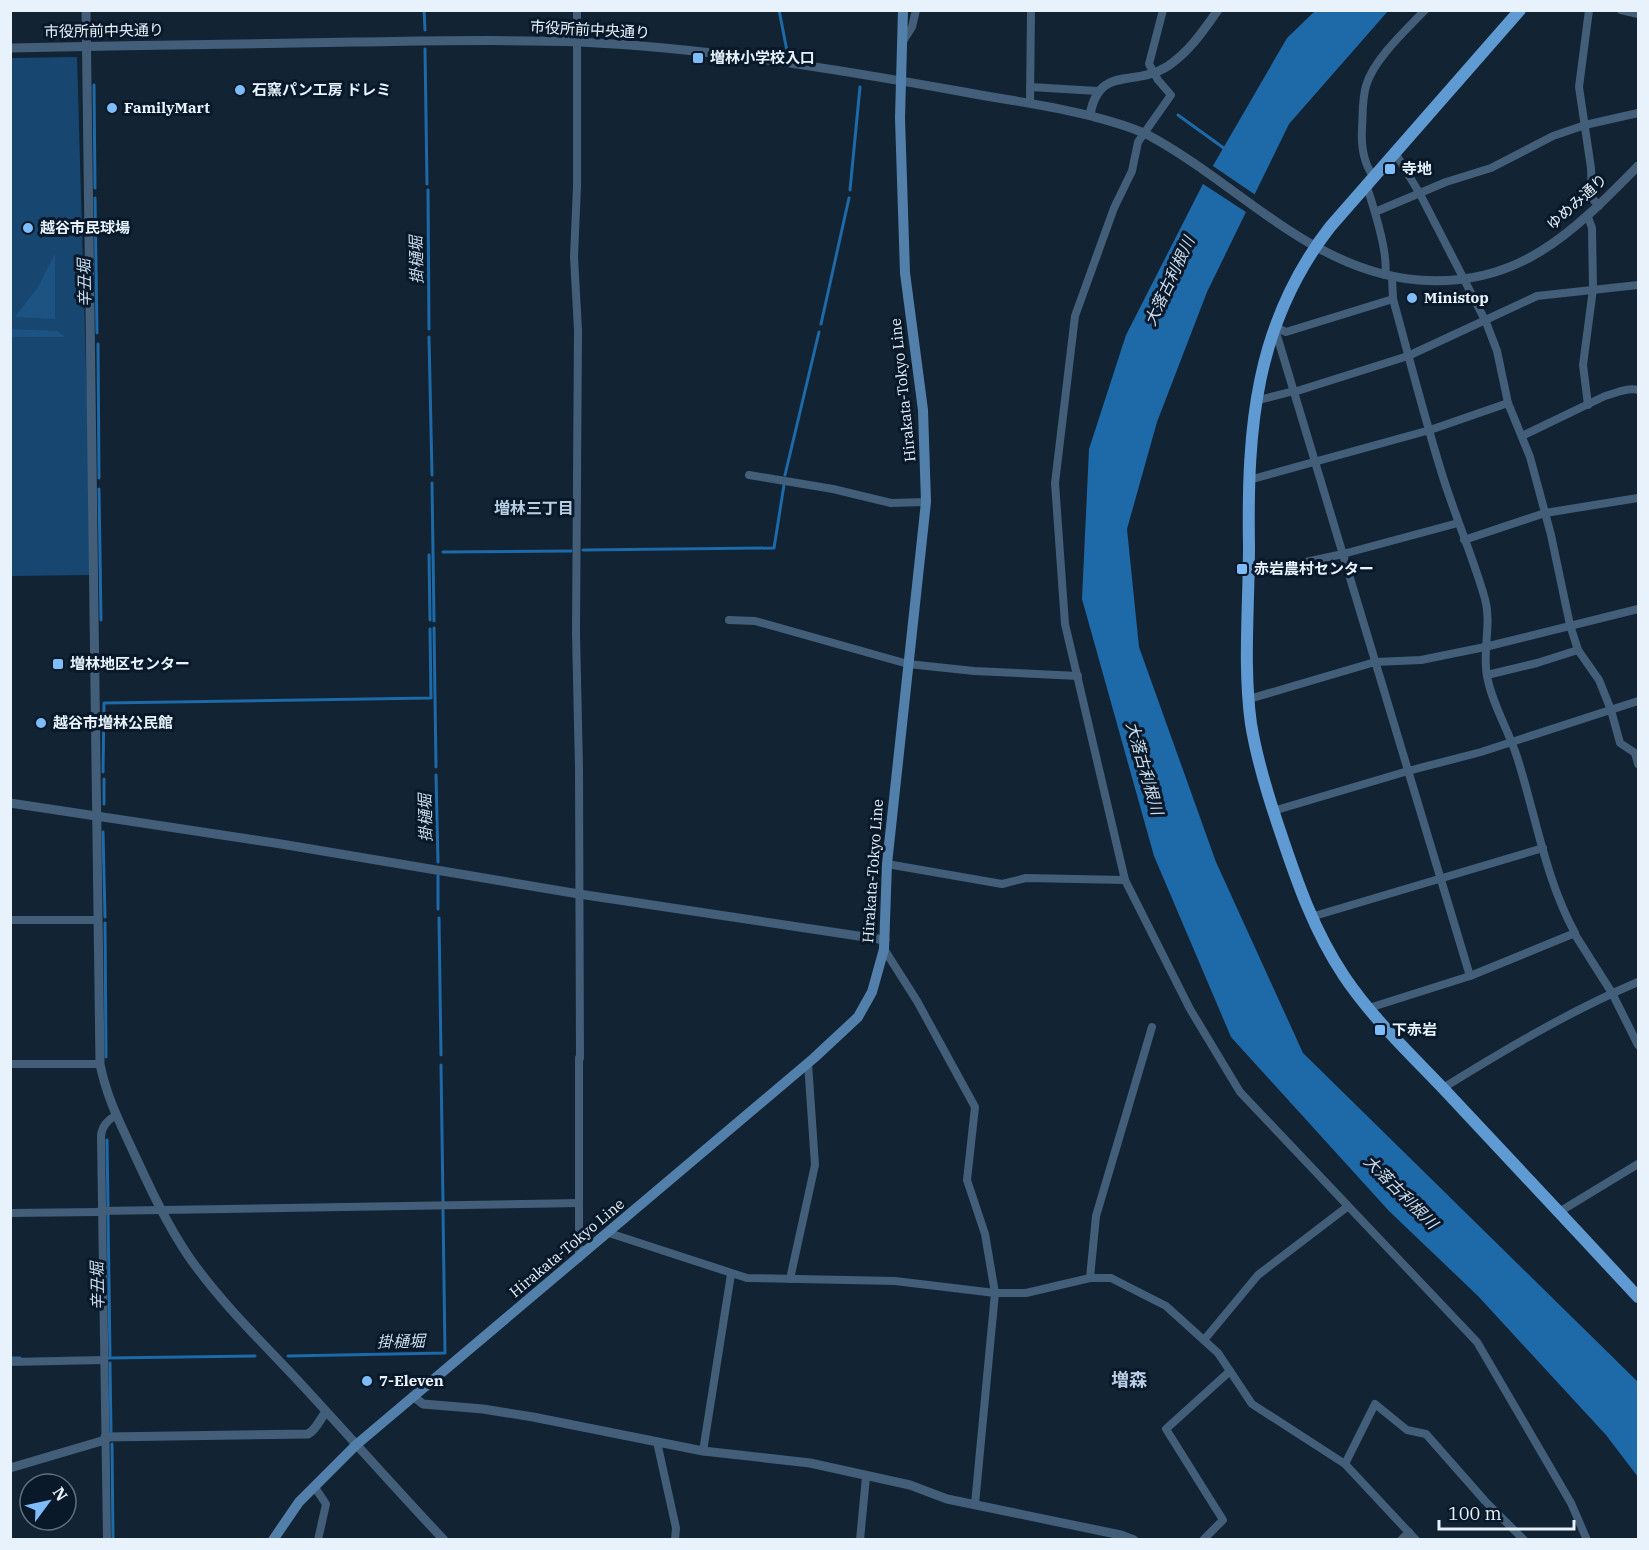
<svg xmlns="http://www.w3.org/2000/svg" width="1649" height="1550" font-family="'IBM Plex Serif','Noto Sans JP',serif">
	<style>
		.green { fill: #174771 }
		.forest { fill: #1c5383 }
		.water { fill: #1e69a7 }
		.pier { fill: #122333 }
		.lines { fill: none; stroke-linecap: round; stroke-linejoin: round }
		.stream { stroke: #1e69a7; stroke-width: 3 }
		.minor { stroke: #425e79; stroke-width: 8 }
		.tertiary { stroke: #425e79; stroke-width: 9 }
		.secondary { stroke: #5380ab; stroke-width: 10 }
		.primary { stroke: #5f9ad2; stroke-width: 12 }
		.poi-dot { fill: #7fbdfa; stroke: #091929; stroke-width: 2 }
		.labels { text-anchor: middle; stroke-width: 6; stroke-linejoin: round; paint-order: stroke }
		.street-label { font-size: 15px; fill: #e7f2fd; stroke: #091929 }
		.poi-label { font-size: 15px; font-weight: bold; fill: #e7f2fd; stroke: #091929; text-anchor: start }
		.water-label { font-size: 16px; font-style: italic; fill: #cbdcee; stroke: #091929 }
		.neighbourhood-label { font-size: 16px; font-weight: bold; fill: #b8cee4; stroke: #091929 }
		.quarter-label { font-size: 18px; font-weight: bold; fill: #b8cee4; stroke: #091929 }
	</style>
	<rect width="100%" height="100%" fill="#122333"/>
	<polygon class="green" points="77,57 92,575 11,576 11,58"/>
	<g class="forest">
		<polygon points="55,254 55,319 15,317 38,287"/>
		<polygon points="11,329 57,331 65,337 11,337"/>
	</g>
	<polygon class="water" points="1315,11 1388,11 1289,124 1207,292 1157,422 1127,529 1139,647 1216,862 1303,1053 1638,1382 1638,1477 1606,1435 1478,1296 1389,1211 1231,1037 1154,856 1082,599 1089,449 1126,335 1207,176 1287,38"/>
	<polygon class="pier" points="1210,164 1257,196 1249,214 1200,182"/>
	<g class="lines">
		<g class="stream">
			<polyline points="424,10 425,30"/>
			<polyline points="779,10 787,51"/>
			<polyline points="425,49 427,184"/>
			<polyline points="94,85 95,188"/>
			<polyline points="1178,115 1225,149"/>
			<polyline points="428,190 429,329"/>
			<polyline points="850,190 860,87"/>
			<polyline points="95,198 97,333"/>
			<polyline points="821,324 849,198"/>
			<polyline points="429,337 432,475"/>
			<polyline points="98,344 99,478"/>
			<polyline points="785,475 819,332"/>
			<polyline points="432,483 434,621"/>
			<polyline points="99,489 101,620"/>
			<polyline points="583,550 774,548 784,485"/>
			<polyline points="443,552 571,551"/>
			<polyline points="429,555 430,620"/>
			<polyline points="434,628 436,767"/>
			<polyline points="103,772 104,703 431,698 430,629"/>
			<polyline points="436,775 438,862"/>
			<polyline points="104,779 104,804"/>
			<polyline points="103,832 105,917"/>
			<polyline points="438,876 438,909"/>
			<polyline points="439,918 441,1055"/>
			<polyline points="105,923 106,1057"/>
			<polyline points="441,1065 443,1203"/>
			<polyline points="107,1140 108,1208"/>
			<polyline points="108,1215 110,1357"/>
			<polyline points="288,1356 445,1353 443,1210"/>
			<polyline points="10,1358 20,1358"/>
			<polyline points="108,1358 255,1356"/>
			<polyline points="110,1363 111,1433"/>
			<polyline points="112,1444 113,1540"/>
		</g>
		<g class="minor">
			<polyline points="577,10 577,186 574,257 578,330 576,633 579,769 580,1058"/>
			<polyline points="1163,10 1149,64 1158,80 1171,95 1138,142 1132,171 1114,208 1075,316 1055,483 1065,624 1125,880 1190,1009 1240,1092 1477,1342 1571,1503 1587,1540"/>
			<polyline points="1589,10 1579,87 1591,168 1592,198 1599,206"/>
			<polyline points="1621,10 1638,14"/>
			<polyline points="903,41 912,27 916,10"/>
			<polyline points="1030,87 1098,91"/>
			<polyline points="1030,103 1031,10"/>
			<polyline points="1394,151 1420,194 1486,322 1497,351 1508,403 1530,457 1551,535 1570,625 1578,650 1599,680 1611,710 1620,743 1635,753 1638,764"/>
			<path d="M 1373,176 C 1363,162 1361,145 1362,128 C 1363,114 1362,99 1366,86 C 1373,60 1406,30 1425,10"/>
			<path d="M 1366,184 C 1373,205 1389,255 1385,275"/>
			<polyline points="1375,212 1446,182 1491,168 1553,136 1585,125 1638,113"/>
			<polyline points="1588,217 1592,228 1593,289 1583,365 1588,405"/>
			<polyline points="1275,327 1286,332 1393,299"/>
			<polyline points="1275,329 1470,976"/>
			<polyline points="1294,392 1408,356 1537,296 1638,285"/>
			<polyline points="1255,401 1294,391"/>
			<path d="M 1522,436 L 1605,396 C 1616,393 1628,387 1638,390"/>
			<polyline points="749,475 833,489 891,503 926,502"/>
			<polyline points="1249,480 1430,430 1508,403"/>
			<polyline points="1464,540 1545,513 1638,498"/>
			<polyline points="1249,574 1343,554 1458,523"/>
			<polyline points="729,620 755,621 908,664 974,671 1078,676"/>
			<polyline points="1487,675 1537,663 1578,650"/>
			<polyline points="1249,699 1375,662 1421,660 1485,647 1638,609"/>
			<polyline points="1273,811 1408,771 1481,752 1638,701"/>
			<polyline points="887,864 1002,884 1026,878 1125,880"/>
			<polyline points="1311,917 1543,848"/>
			<polyline points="10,920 98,920"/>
			<polyline points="1574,933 1612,993 1638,1045"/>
			<polyline points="884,949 917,1001 975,1107 967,1180 985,1234 995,1293 975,1504"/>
			<path d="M 1369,1008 L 1470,976 L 1575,933 C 1545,878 1536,816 1517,757 C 1508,729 1492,704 1487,676 C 1482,650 1492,624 1485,599 C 1473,557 1455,516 1442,474 C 1424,416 1409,357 1393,299 L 1392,277"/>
			<polyline points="579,1058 579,1258"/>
			<polyline points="10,1064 100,1064"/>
			<path d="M 1443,1088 C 1506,1049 1570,1011 1638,982"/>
			<polyline points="100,1211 579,1203"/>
			<polyline points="1559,1212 1638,1164"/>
			<polyline points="10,1213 100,1212"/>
			<polyline points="609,1233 747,1278 895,1281 995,1293 1026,1293 1090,1278 1111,1278 1166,1306 1218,1353 1252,1404 1345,1464 1416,1540"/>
			<polyline points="1090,1278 1096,1216 1152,1027"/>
			<polyline points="790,1279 815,1165 808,1063"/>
			<polyline points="1204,1340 1258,1275 1347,1207"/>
			<polyline points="10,1362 103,1360"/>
			<polyline points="657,1442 676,1528 675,1540"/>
			<polyline points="703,1451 731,1274"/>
			<polyline points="1345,1464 1375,1404 1407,1430 1426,1434 1485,1501 1524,1540"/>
			<polyline points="314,1486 326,1504 318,1540"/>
			<path d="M 107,1540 L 101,1136 C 102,1126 107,1121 116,1115"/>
			<polyline points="860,1540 866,1477"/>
			<polyline points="1203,1540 1223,1520 1166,1429 1230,1371"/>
			<polyline points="1401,1540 1409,1532"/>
		</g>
		<g class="tertiary">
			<path d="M 86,10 L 100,1064 C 106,1095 119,1121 132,1149 C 149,1186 166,1223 189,1257 C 222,1304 264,1344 303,1386 C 350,1437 396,1489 444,1540"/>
			<path d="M 10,48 C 125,46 240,43 355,42 C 430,41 505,39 579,42 C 709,48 836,69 964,92 C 1006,100 1049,105 1091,116 C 1110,121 1130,126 1148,135 C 1238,183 1311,271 1418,280 C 1519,288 1573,232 1638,166"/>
			<path d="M 1090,115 C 1099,64 1134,88 1168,66 C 1190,51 1203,31 1218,10"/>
			<polyline points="10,803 275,843 579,894 885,940"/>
			<polyline points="414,1397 423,1404 483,1409 533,1417 703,1451 810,1463 910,1485 947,1499 1121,1535 1134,1540"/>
			<path d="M 105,1437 L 308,1434 C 317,1429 319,1420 326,1412"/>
			<polyline points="10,1468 105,1440"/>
		</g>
		<polyline class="secondary" points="273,1540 299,1502 356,1445 814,1058 858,1017 872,992 884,949 887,864 926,502 923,410 905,273 900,118 903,10"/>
		<path class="primary" d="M 1520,10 L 1330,227 C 1255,324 1247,428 1249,546 C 1249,605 1243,666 1251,724 C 1257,760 1268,796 1280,831 C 1297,882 1314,931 1344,976 C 1374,1021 1417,1060 1454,1100 C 1515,1165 1577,1231 1638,1297"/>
	</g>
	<g class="poi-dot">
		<rect x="692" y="52" width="12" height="12" rx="3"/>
		<circle cx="240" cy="90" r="6"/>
		<circle cx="112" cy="108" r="6"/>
		<rect x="1384" y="163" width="12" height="12" rx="3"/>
		<circle cx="28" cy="228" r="6"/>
		<circle cx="1412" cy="298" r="6"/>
		<rect x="1236" y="563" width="12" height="12" rx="3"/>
		<rect x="52" y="658" width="12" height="12" rx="3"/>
		<circle cx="41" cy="723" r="6"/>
		<rect x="1374" y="1024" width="12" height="12" rx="3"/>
		<circle cx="367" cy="1381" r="6"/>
	</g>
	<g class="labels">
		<g class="street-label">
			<text transform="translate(590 30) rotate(3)" y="5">市役所前中央通り</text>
			<text transform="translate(104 31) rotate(-1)" y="5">市役所前中央通り</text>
			<text transform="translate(1577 202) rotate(-42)" y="5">ゆめみ通り</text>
			<text transform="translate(903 390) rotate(-96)" y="5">Hirakata-Tokyo Line</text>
			<text transform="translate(873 871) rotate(-86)" y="5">Hirakata-Tokyo Line</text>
			<text transform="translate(567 1248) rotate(-40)" y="5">Hirakata-Tokyo Line</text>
		</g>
		<g class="poi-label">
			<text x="710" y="63">増林小学校入口</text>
			<text x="252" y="95">石窯パン工房 ドレミ</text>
			<text x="124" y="113">FamilyMart</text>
			<text x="1402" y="174">寺地</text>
			<text x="40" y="233">越谷市民球場</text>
			<text x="1424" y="303">Ministop</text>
			<text x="1254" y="574">赤岩農村センター</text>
			<text x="70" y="669">増林地区センター</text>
			<text x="53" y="728">越谷市増林公民館</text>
			<text x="1392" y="1035">下赤岩</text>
			<text x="379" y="1386">7-Eleven</text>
		</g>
		<g class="water-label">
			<text transform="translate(416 260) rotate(-91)" y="6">掛樋堀</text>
			<text transform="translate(1169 281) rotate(-65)" y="6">大落古利根川</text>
			<text transform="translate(84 283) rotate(-91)" y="6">辛丑堀</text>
			<text transform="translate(1145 768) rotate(74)" y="6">大落古利根川</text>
			<text transform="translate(425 818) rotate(-91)" y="6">掛樋堀</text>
			<text transform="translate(1401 1192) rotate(45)" y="6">大落古利根川</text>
			<text transform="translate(97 1286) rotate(-91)" y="6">辛丑堀</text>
			<text transform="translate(401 1341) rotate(-1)" y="6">掛樋堀</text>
		</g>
		<g class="neighbourhood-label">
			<text x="534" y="514">増林三丁目</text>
		</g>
		<g class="quarter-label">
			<text x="1129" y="1386">増森</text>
		</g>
	</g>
	<rect width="1649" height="1550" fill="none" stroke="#e7f2fd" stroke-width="24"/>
	<g transform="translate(48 1502) rotate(57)"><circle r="28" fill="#091929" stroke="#62707e" stroke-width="1.5"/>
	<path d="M0-4.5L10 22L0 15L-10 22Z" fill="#7fbdfa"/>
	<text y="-9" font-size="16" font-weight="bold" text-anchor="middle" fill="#e7f2fd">N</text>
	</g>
	<path d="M1439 1520v9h135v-9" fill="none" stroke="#e7f2fd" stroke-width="3"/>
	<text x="1448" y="1520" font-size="18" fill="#e7f2fd" stroke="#091929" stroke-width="4.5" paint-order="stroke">100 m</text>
</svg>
